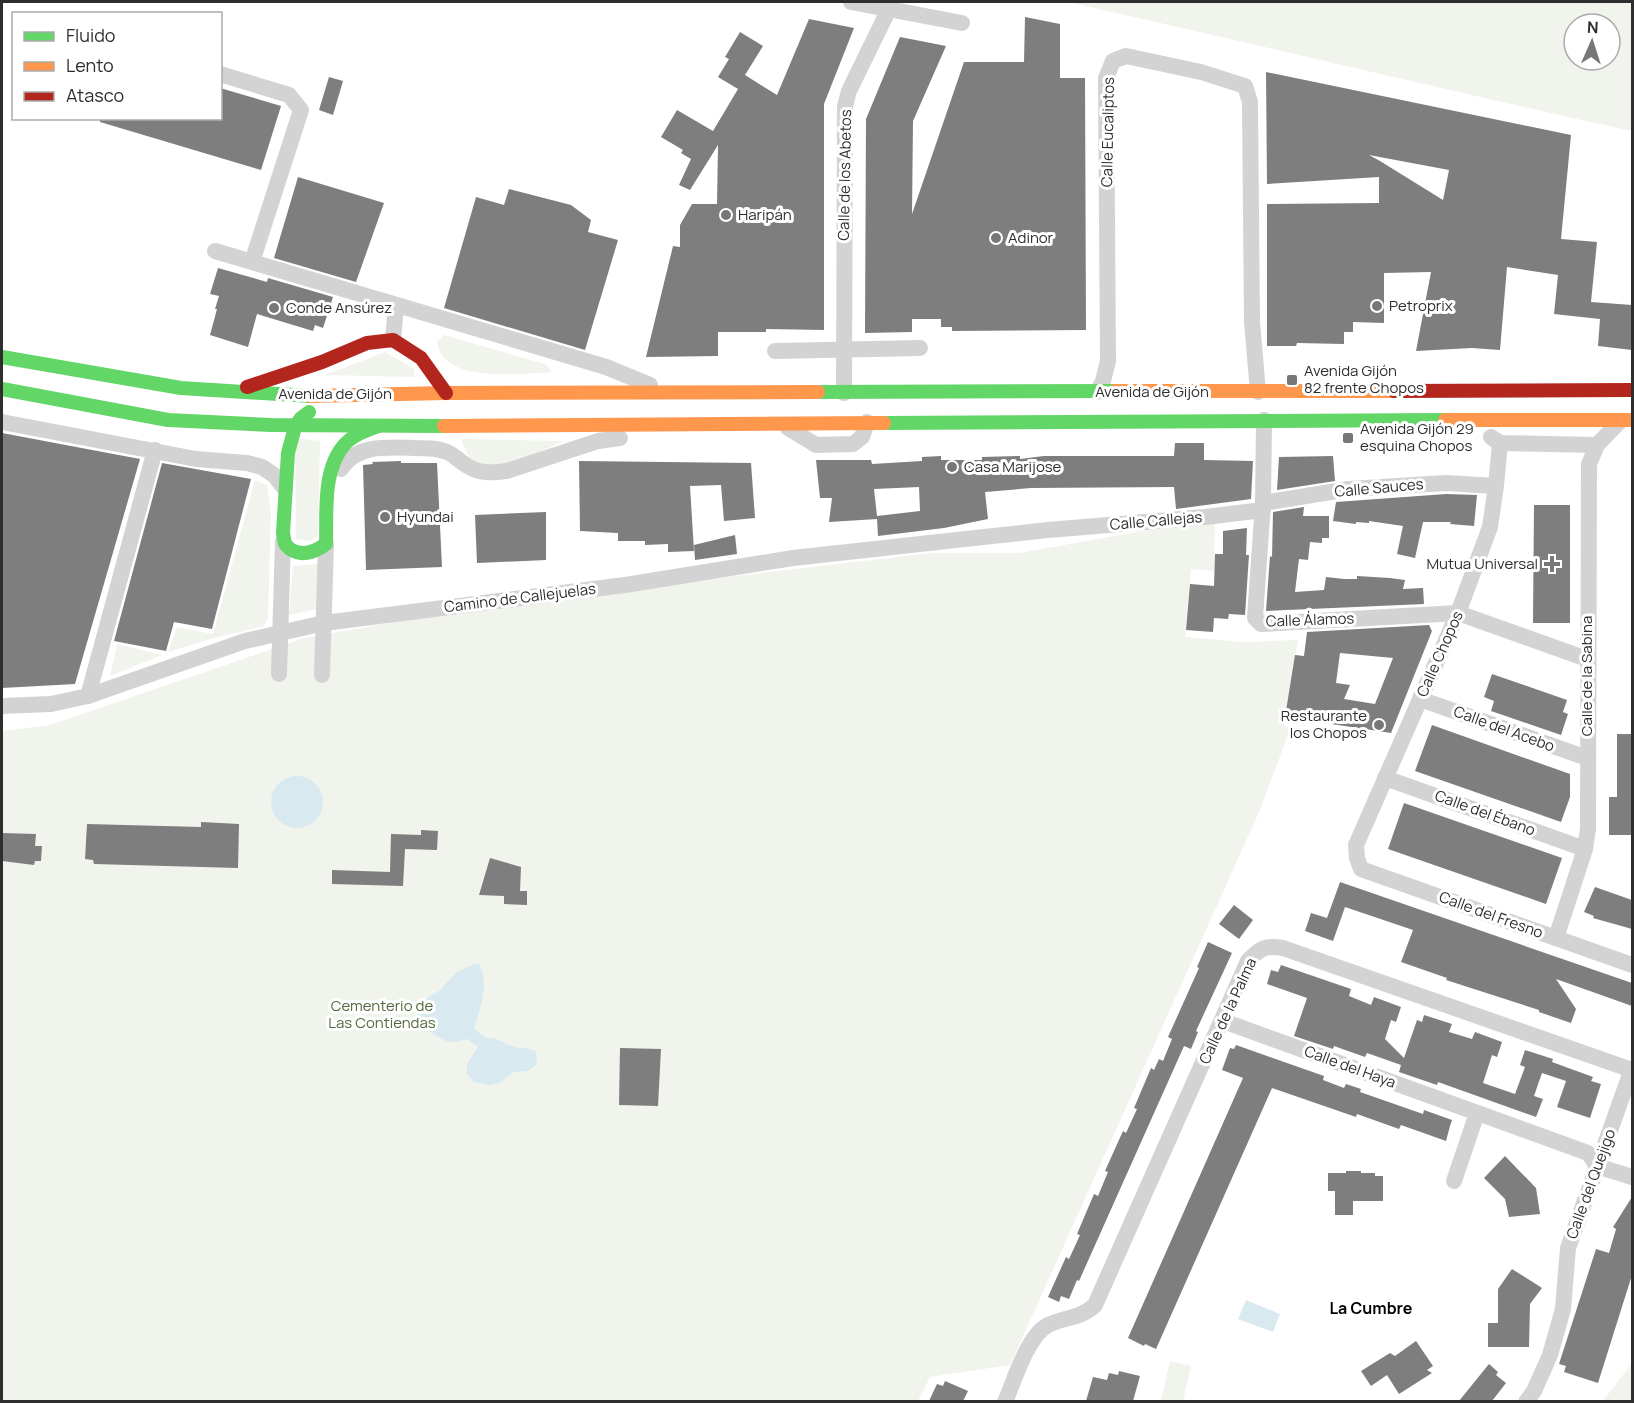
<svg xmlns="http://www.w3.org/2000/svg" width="1634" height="1403" font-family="Manrope,sans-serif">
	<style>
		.green { fill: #f1f4ec; fill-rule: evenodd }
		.water { fill: #d9e9f0 }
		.building { fill: #7e7e7e; fill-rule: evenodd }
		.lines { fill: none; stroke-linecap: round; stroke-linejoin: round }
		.street { stroke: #d3d3d3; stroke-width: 16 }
		.fast { stroke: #63d668; stroke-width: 14 }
		.slow { stroke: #ff974d; stroke-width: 14 }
		.jam { stroke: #b3261e; stroke-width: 14 }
		.poi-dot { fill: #777; stroke: #fff; stroke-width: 2 }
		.labels { text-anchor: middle; stroke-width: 6; stroke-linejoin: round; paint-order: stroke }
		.street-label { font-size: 15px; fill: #2e2e2e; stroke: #fff }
		.poi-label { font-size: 15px; fill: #2e2e2e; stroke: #fff; text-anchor: start }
		.park-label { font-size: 15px; fill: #55683d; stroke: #fff }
		.neighbourhood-label { font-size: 16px; font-weight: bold; fill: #000; stroke: #fff }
	</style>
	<rect width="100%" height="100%" fill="#fff"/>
	<g class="green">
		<path d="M 1068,2 L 1632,2 L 1632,131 C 1444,90 1256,44 1068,2 ZM 1574,24 L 1610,24 L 1610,60 L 1574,60 Z"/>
		<path d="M 444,335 L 545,364 L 552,371 L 546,373 C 515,373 442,384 437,341 Z"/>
		<polygon points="385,352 414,369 414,377 325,375"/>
		<polygon points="295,438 320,441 318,535 311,541 296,539"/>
		<path d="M 461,439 L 564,441 C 544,449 505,471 484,467 C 471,464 465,450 461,439 Z"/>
		<polygon points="255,480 267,485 271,511 268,618 264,626 214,638 168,652 177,627 213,634"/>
		<polygon points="1215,518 1214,571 1191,569 1185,637 1242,642 1298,640 1284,726 1291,727 1260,810 1010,1365 930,1377 918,1401 2,1401 2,731 50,725 304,638 504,603 932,553 1019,553"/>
		<polygon points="318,564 317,609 289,615 293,566"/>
		<polygon points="117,644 162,655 110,676"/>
		<polygon points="1170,1361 1191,1366 1183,1401 1161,1401"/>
		<polygon points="1632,1363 1632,1401 1603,1401"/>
	</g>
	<g class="water">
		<circle cx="297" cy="802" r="26"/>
		<path d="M 474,964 L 479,964 C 490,983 480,1009 474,1029 L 486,1038 C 501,1037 502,1044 515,1047 C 522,1049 528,1047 535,1051 L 537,1056 L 536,1065 L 527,1071 L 514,1072 L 499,1083 L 489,1085 L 474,1082 L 467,1074 L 467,1064 L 478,1047 L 467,1039 L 455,1042 L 446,1041 L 435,1035 L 421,1025 L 417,1017 L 418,1009 L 424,1000 L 439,991 L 457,972 Z"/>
		<polygon points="1246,1300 1280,1314 1273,1332 1238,1319"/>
	</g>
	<g class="building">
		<polygon points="1025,17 1060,24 1060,78 1085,78 1086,330 952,331 952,327 941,327 941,319 912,319 912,332 865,333 866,119 900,37 946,46 913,121 912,214 964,62 1024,62"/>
		<polygon points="809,19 854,28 824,104 824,330 766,329 766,332 718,332 718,356 646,357 673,246 680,247 680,225 692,204 717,204 718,145 690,190 679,185 691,159 681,153 683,150 661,137 677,110 713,131 738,89 718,77 729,59 725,57 740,32 763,46 745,75 777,95"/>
		<path d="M 1266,72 L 1571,135 L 1561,239 L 1597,242 L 1591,302 L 1632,305 L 1632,350 L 1598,346 L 1600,319 L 1554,314 L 1558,275 L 1507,267 L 1500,350 L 1472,348 L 1416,351 L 1431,272 L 1384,273 L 1384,323 L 1353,322 L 1353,332 L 1344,332 L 1344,344 L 1297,343 L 1296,346 L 1267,346 L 1267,204 L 1379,203 L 1379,177 L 1267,184 ZM 1369,155 L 1449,170 L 1443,200 L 1380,161 Z"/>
		<polygon points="329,77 343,81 333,115 319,110"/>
		<polygon points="220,88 281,106 261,170 100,122 100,118 220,118"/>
		<polygon points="298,177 384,203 356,282 274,258"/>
		<polygon points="509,189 571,205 591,220 588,232 618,240 585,350 444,308 476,197 504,205"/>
		<polygon points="218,268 267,282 268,278 333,297 323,328 315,325 313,331 257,314 248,347 210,335 217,309 215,309 219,296 210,294"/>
		<polygon points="2,433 140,459 75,684 2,688"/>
		<path d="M 1175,443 L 1204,443 L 1204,460 L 1253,461 L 1251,499 L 1176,509 L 1174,487 L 1031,488 L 985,492 L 988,519 L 944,528 L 878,536 L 877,519 L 829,522 L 832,498 L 820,498 L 816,460 L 871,460 L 872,464 L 922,461 L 922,457 L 941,456 L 941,460 L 982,460 L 982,457 L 1020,456 L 1020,459 L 1044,456 L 1174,456 ZM 919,487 L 920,511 L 877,516 L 874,489 Z"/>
		<polygon points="1333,456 1335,481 1277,490 1279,457"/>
		<polygon points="401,461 401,463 437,463 442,567 366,570 363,465 373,464 372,462"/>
		<polygon points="579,461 751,463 755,518 724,521 721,485 690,486 694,551 668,552 668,544 645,545 645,541 618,541 618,533 580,531"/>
		<polygon points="162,463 251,479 212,629 174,622 166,651 114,641"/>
		<polygon points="1446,494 1477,495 1474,526 1450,524 1451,522 1423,522 1415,558 1397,554 1403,526 1369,521 1369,523 1356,522 1356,524 1333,521 1336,502"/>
		<polygon points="1534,505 1570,505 1570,623 1533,623"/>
		<polygon points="1304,507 1303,516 1329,516 1329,538 1322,538 1322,543 1310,542 1308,560 1299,559 1295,592 1324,590 1326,577 1344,579 1357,579 1357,576 1390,578 1405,580 1403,589 1423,588 1424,604 1266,611 1270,556 1272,557 1273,512"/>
		<polygon points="546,512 546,560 477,563 475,515"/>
		<polygon points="1247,528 1246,555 1249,555 1245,615 1229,614 1228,619 1214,618 1213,632 1186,630 1190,584 1214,586 1215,554 1223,554 1223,531"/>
		<polygon points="735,535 737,554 695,560 694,545"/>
		<path d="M 1429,625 L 1432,631 L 1391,733 L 1285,717 L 1295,655 L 1304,656 L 1307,632 ZM 1340,653 L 1393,658 L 1375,704 L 1344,699 L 1350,685 L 1336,683 Z"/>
		<polygon points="1492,674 1567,700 1563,712 1568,714 1561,735 1491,711 1494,701 1484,697"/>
		<polygon points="1432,725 1570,774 1570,797 1561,822 1415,771"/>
		<polygon points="1617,734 1632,734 1632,835 1609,835 1609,797 1617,797"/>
		<polygon points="1404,803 1562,858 1546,904 1388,849"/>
		<polygon points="201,822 239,824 238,868 94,864 93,860 85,859 87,824 201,827"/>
		<polygon points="421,830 438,831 437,850 405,849 403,886 332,884 332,870 390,872 391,834 421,835"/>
		<polygon points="2,833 36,834 35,846 42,846 41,861 35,861 34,865 2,861"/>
		<polygon points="490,858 521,867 520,891 527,891 527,905 504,904 504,896 479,895"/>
		<polygon points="1340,882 1632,983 1632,1006 1556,979 1576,1009 1571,1023 1539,1012 1539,1010 1446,980 1447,978 1401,962 1413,930 1345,907 1333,941 1305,931 1311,913 1327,918"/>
		<polygon points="1595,887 1632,900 1632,929 1593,918 1594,916 1584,912"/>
		<polygon points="1234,905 1253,920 1239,939 1219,924"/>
		<polygon points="1208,942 1232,953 1196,1031 1198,1032 1191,1049 1184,1046 1079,1281 1077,1280 1069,1299 1061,1296 1059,1302 1048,1297 1066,1257 1069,1259 1080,1235 1077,1234 1094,1194 1098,1196 1108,1172 1105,1171 1123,1131 1126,1133 1137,1109 1134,1108 1151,1068 1154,1070 1159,1059 1163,1061 1172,1039 1168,1037 1199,968 1197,967"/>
		<polygon points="1281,965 1351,989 1349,996 1371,1005 1374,997 1401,1007 1396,1022 1391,1020 1385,1039 1404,1058 1417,1020 1422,1022 1424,1015 1452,1024 1449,1032 1472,1039 1475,1032 1502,1042 1497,1057 1492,1055 1483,1083 1515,1094 1525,1067 1520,1065 1525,1050 1553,1059 1552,1062 1593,1077 1591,1081 1601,1084 1590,1118 1557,1107 1566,1081 1542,1073 1534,1096 1543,1099 1536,1117 1438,1082 1437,1085 1399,1072 1401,1065 1367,1053 1365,1057 1334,1046 1333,1049 1294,1036 1307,998 1267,984 1271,970 1278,972"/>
		<polygon points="1236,1045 1324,1076 1323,1080 1344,1088 1346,1084 1361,1089 1360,1092 1423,1114 1424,1110 1452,1120 1450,1126 1446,1141 1401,1125 1399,1129 1357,1114 1356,1117 1272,1088 1156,1349 1145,1344 1144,1346 1128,1338 1243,1078 1222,1070 1230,1048 1234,1049"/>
		<polygon points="620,1048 661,1049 658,1106 619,1105"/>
		<polygon points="1505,1156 1536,1188 1540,1214 1509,1217 1505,1199 1484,1178"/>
		<polygon points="1346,1171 1361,1171 1361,1173 1375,1173 1375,1176 1383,1176 1383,1201 1353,1201 1353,1215 1335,1215 1335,1191 1328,1191 1328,1173 1346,1173"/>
		<polygon points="1632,1197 1632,1275 1598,1383 1564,1372 1566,1366 1559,1364 1596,1249 1609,1253 1616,1229 1613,1227"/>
		<polygon points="1512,1269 1542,1288 1530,1304 1529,1347 1488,1347 1488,1323 1498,1323 1498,1289"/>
		<polygon points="1416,1341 1433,1366 1427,1370 1432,1373 1399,1394 1387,1375 1371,1386 1361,1371 1390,1353 1395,1356"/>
		<polygon points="1489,1364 1498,1372 1496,1375 1506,1383 1492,1401 1459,1401"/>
		<polygon points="1119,1371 1140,1376 1133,1401 1086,1401 1093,1377 1107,1380 1109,1373 1118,1375"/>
		<polygon points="945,1381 968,1391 963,1401 929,1401 937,1384 943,1386"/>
	</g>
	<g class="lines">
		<g class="street">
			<polyline points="851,2 962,23"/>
			<polyline points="220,74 289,95 301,110 252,262"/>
			<polyline points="215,251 606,367 650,385"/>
			<polyline points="393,340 396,305"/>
			<polyline points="775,351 920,348"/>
			<polyline points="1097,392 1103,381 1108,361 1106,78 1113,61 1126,56 1201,72 1245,86 1250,102 1252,322 1258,392"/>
			<polyline points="844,393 845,106 849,91 889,9"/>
			<polyline points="1264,420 1263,503 1255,618 1261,624 1458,613 1587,659"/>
			<polyline points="2,422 196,459 247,463 262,467 274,475 285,489"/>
			<polyline points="788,428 816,445 853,444 862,437 867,422"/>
			<polyline points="1491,437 1500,443 1597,445"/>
			<polyline points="1500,443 1496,486 1490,527 1458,613 1356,845 1357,858 1361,869 1632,965"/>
			<path d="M 341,469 C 356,444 389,447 414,448 C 425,448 437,448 447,452 C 454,455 459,461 466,465 C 479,474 491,473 507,471 L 598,441 L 620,438"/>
			<polyline points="1263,503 1349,489 1446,483 1496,486"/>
			<polyline points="279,674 283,541"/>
			<polyline points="322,675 326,544"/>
			<polyline points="88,696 155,450"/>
			<polyline points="1420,699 1587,758"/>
			<polyline points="2,706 51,704 88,696 245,641 324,623 625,585 793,558 1048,530 1205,517 1263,510"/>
			<polyline points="1385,778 1585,849"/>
			<polyline points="1556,938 1585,849 1588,829 1589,464 1597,445 1620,421"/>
			<polyline points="1223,1021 1588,1153 1597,1166 1632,1177"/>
			<polyline points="1454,1181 1477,1113"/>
			<path d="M 1005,1402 C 1014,1381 1028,1335 1048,1325 C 1065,1317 1082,1318 1095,1305 L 1248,961 C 1260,948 1266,945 1283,948 L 1632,1070"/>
			<polyline points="1526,1402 1534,1391 1550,1355 1563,1309 1568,1248 1632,1069"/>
		</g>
		<g class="fast">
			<polyline points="2,357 181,388 310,396"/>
			<polyline points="2,389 168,420 271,425 444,426"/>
			<polyline points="818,392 1115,391"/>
			<path d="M 309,412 L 301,418 L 295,427 L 288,453 L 283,533 L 285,544 L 290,549 C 302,557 315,552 326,544 C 327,513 322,469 345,444 C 354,434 366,431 378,426"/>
			<polyline points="884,423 1445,420"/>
		</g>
		<g class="slow">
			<polyline points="1115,391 1394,391"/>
			<polyline points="310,396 446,393 818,392"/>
			<polyline points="1445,420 1632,420"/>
			<polyline points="444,426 884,423"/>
		</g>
		<g class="jam">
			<polyline points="247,387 322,362 367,343 393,340 421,358 446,393"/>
			<polyline points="1394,391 1632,390"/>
		</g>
	</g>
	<g class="poi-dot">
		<circle cx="726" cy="215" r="6"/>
		<circle cx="996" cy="238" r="6"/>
		<circle cx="1377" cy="306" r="6"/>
		<circle cx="274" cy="308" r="6"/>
		<rect x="1286" y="374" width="12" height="12" rx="3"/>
		<rect x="1342" y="432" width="12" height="12" rx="3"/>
		<circle cx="952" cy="467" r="6"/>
		<circle cx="385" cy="517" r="6"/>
		<path d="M1549 555h6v6h6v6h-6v6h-6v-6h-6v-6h6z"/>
		<circle cx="1379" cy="725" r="6"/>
	</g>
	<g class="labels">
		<g class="street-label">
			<text transform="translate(1108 132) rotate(-89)" y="5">Calle Eucaliptos</text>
			<text transform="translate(845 175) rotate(-89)" y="5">Calle de los Abetos</text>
			<text x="1152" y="397">Avenida de Gijón</text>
			<text x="335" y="399">Avenida de Gijón</text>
			<text transform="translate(1379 488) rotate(-5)" y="5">Calle Sauces</text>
			<text transform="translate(1156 521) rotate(-5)" y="5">Calle Callejas</text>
			<text transform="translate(520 598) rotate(-7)" y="5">Camino de Callejuelas</text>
			<text transform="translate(1310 620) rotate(-2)" y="5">Calle Álamos</text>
			<text transform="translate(1440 654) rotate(-66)" y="5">Calle Chopos</text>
			<text transform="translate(1587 676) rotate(-90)" y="5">Calle de la Sabina</text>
			<text transform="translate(1504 729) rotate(20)" y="5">Calle del Acebo</text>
			<text transform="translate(1485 813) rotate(20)" y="5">Calle del Ébano</text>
			<text transform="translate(1491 915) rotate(20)" y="5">Calle del Fresno</text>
			<text transform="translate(1228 1011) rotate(-65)" y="5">Calle de la Palma</text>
			<text transform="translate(1350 1067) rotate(20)" y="5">Calle del Haya</text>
			<text transform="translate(1591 1184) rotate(-70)" y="5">Calle del Quejigo</text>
		</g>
		<g class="poi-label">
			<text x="738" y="220">Haripán</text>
			<text x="1008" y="243">Adinor</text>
			<text x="1389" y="311">Petroprix</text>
			<text x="286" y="313">Conde Ansúrez</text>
			<text x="1304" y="376">Avenida Gijón<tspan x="1304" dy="17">82 frente Chopos</tspan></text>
			<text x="1360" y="434">Avenida Gijón 29<tspan x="1360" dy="17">esquina Chopos</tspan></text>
			<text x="964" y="472">Casa Marijose</text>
			<text x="397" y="522">Hyundai</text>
			<text x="1538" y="569" text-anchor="end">Mutua Universal</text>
			<text x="1367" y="721" text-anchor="end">Restaurante<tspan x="1367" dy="17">los Chopos</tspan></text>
		</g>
		<g class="park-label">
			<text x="382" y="1011">Cementerio de<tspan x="382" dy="17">Las Contiendas</tspan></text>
		</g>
		<g class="neighbourhood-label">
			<text x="1371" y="1314">La Cumbre</text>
		</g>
	</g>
	<rect width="1634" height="1403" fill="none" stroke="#2e2e2e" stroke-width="6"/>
	<rect x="12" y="12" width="210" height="108" fill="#ffffff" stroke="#ababab" stroke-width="1.5"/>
	<rect x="24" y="32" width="30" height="9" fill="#63d668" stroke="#ababab" stroke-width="1.5"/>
	<text x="66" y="42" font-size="18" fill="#2e2e2e">Fluido</text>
	<rect x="24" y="62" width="30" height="9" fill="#ff974d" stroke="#ababab" stroke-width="1.5"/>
	<text x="66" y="72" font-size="18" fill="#2e2e2e">Lento</text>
	<rect x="24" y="92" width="30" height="9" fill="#b3261e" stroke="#ababab" stroke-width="1.5"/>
	<text x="66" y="102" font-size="18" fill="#2e2e2e">Atasco</text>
	<g transform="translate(1592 42) rotate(3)"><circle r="28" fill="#ffffff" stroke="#ababab" stroke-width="1.5"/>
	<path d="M0-4.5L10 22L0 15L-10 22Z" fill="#777777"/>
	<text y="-9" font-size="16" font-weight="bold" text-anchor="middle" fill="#2e2e2e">N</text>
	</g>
</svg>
